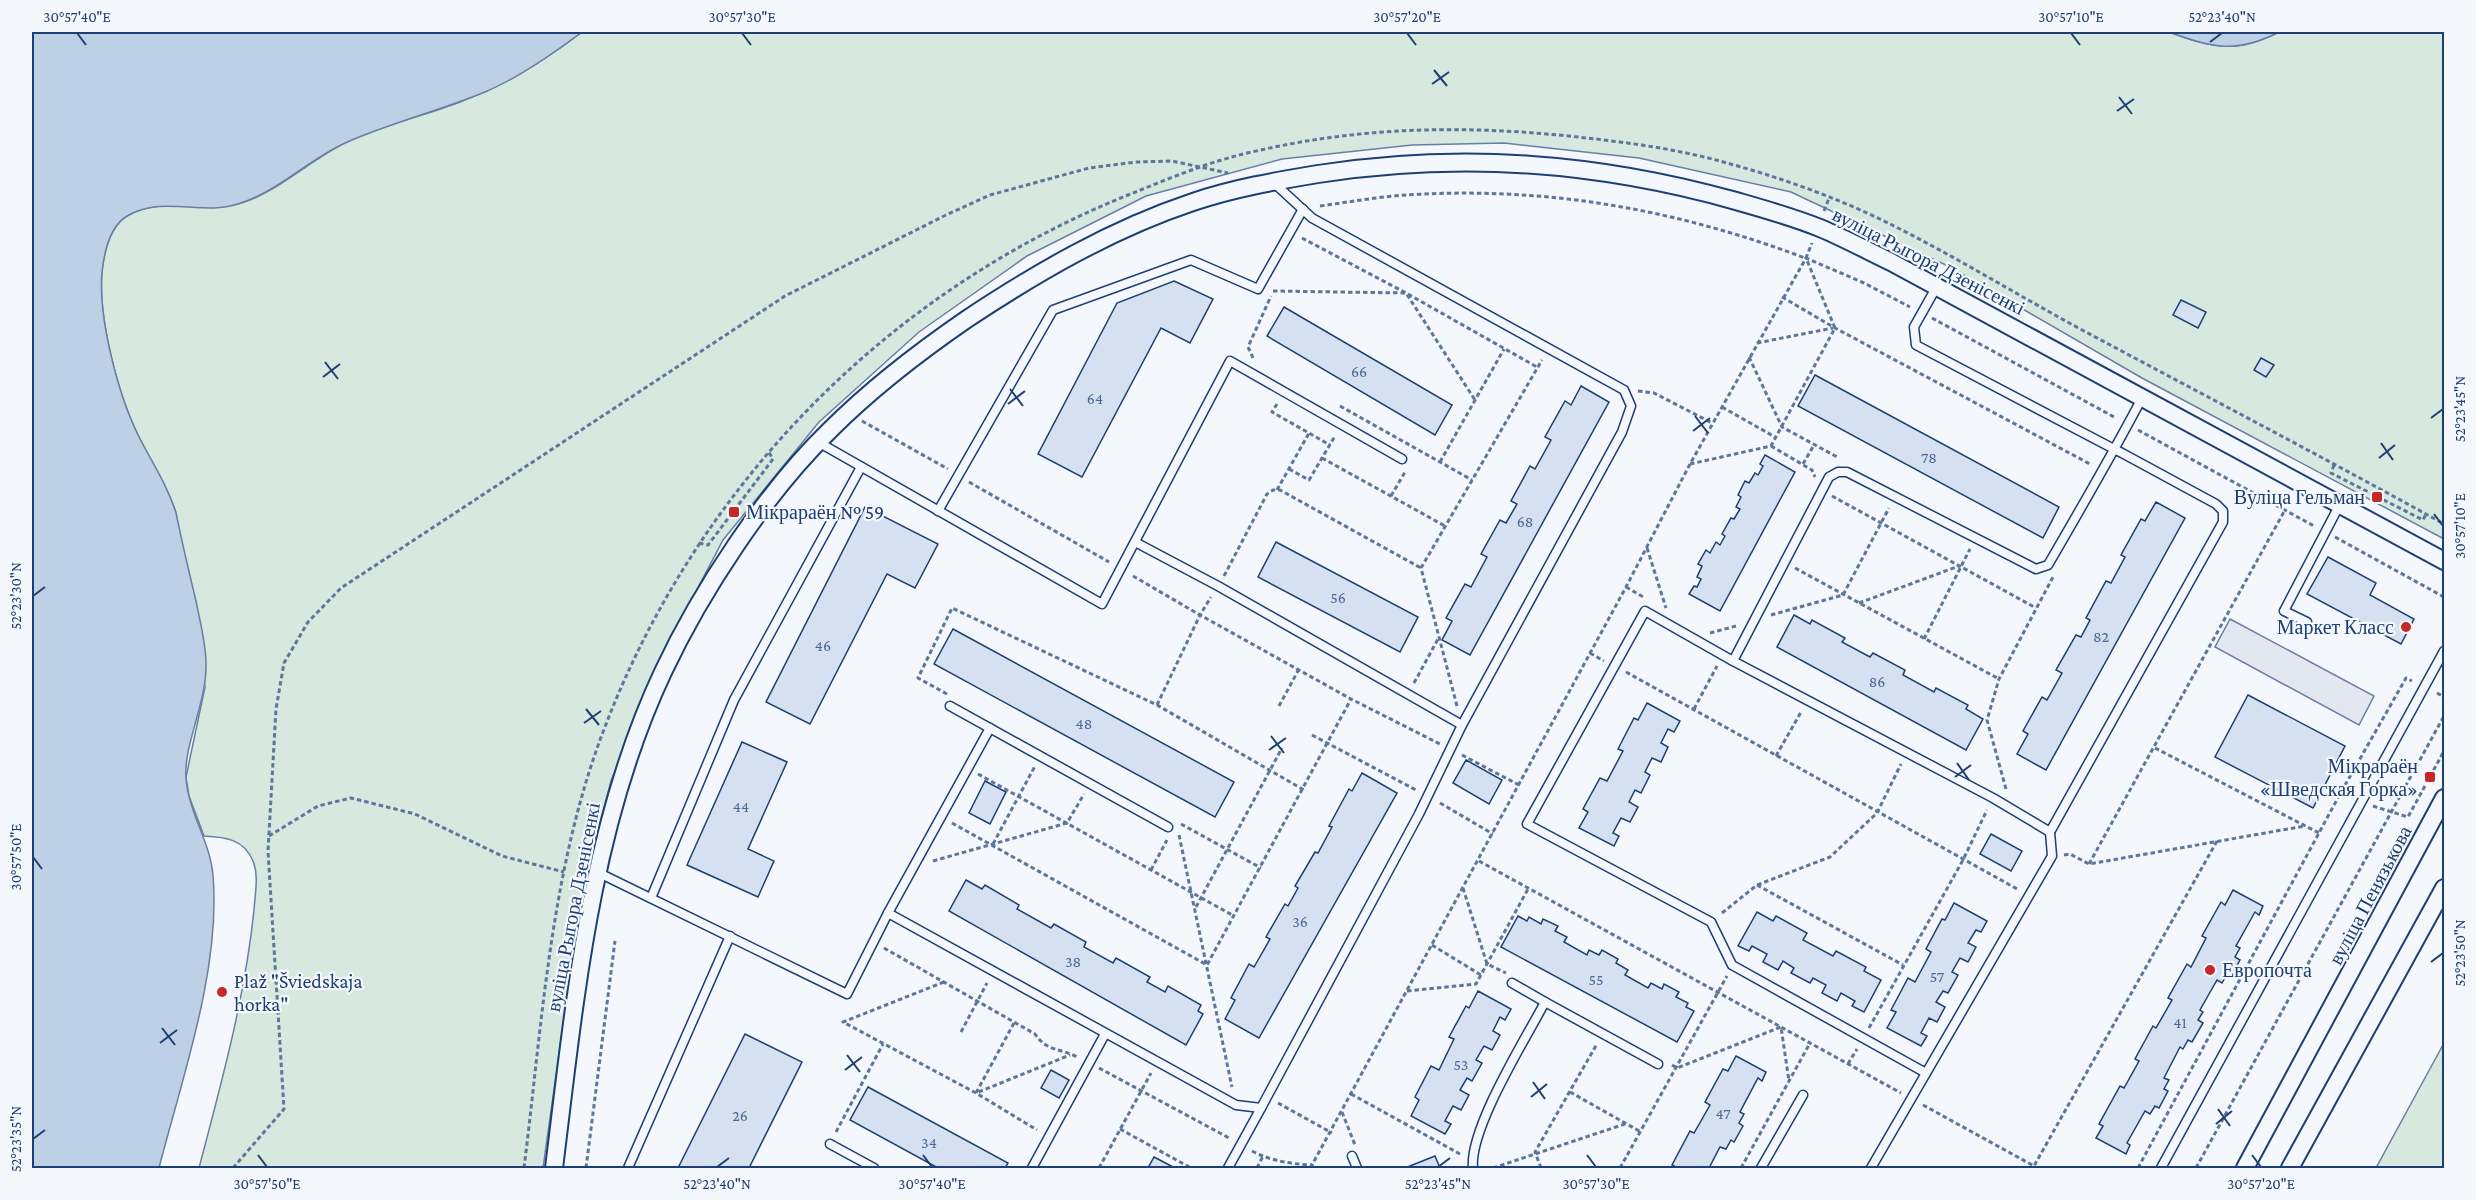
<svg xmlns="http://www.w3.org/2000/svg" width="2476" height="1200" font-family="'Crimson Pro',serif">
	<style>
		.green { fill: #d7e8df; stroke: #687fa3; stroke-width: 1.5 }
		.parking { fill: #e3e8f0; stroke: #687fa3; stroke-width: 1.5 }
		.water { fill: #bed0e5; stroke: #687fa3; stroke-width: 1.5 }
		.building { fill: #d5e0f0; stroke: #1d3f73; stroke-width: 1.5 }
		.lines { fill: none; stroke-linecap: round; stroke-linejoin: round }
		.service-casing { stroke: #1d3f73; stroke-width: 11 }
		.minor-casing { stroke: #1d3f73; stroke-width: 20 }
		.path { stroke: #5e769c; stroke-width: 3; stroke-dasharray: 4.5 3; stroke-linecap: butt }
		.service { stroke: #f4f7fb; stroke-width: 8 }
		.minor { stroke: #f4f7fb; stroke-width: 16 }
		.ticks { fill: none; stroke: #1d3f73; stroke-width: 2 }
		.poi-dot { fill: #c62828; stroke: #f4f7fb; stroke-width: 2 }
		.labels { text-anchor: middle; stroke-width: 4.5; stroke-linejoin: round; paint-order: stroke }
		.number-label { font-size: 16px; fill: #4b6792 }
		.street-label { font-size: 20px; fill: #1d3f73; stroke: #f4f7fb }
		.poi-label { font-size: 20px; fill: #1d3f73; stroke: #f4f7fb; text-anchor: end }
		.neatline { fill: none; stroke: #1d3f73; stroke-width: 2 }
		.ticks-label { font-size: 15px; text-anchor: middle; fill: #1d3f73 }
	</style>
	<rect width="100%" height="100%" fill="#f4f7fb"/>
	<g class="green">
		<path d="M 582,32 L 2169,32 C 2212,48 2236,54 2279,32 L 2444,32 L 2444,539 L 2142,378 L 1950,267 L 1791,192 L 1639,158 L 1504,143 L 1412,145 L 1282,159 L 1146,196 L 1027,256 L 919,332 L 819,422 L 723,540 L 657,666 L 611,781 L 589,865 L 567,997 L 543,1168 L 199,1168 C 221,1084 245,998 254,910 C 255,894 259,876 253,861 C 244,839 225,837 204,836 L 189,796 L 186,777 L 205,687 L 176,513 C 167,484 151,462 138,435 C 118,394 98,318 102,272 C 104,253 109,227 127,216 C 162,196 201,213 238,204 C 273,195 308,162 341,145 C 378,126 421,117 460,102 C 504,85 545,61 582,32 Z"/>
		<polygon points="2444,1043 2444,1168 2376,1168"/>
	</g>
	<polygon class="parking" points="2230,619 2374,696 2359,725 2215,647"/>
	<g class="water">
		<path d="M 32,32 L 582,32 C 552,54 520,77 485,92 C 439,111 390,123 345,143 C 308,160 277,192 238,204 C 201,216 163,195 127,216 C 109,227 104,253 102,272 C 98,318 118,394 138,435 C 151,461 167,484 176,513 C 182,542 189,572 196,601 C 200,622 206,643 206,664 C 207,702 183,746 186,779 C 189,813 210,842 213,875 C 221,969 182,1078 159,1168 L 32,1168 Z"/>
		<path d="M 2169,32 L 2279,32 C 2236,54 2213,48 2169,32 Z"/>
	</g>
	<g class="building">
		<polygon points="1174,281 1213,299 1190,343 1161,328 1082,477 1038,454 1117,303"/>
		<polygon points="2181,300 2206,312 2198,328 2173,315"/>
		<polygon points="1284,307 1452,405 1435,435 1267,336"/>
		<polygon points="2261,358 2274,365 2266,377 2254,370"/>
		<polygon points="1815,375 2059,507 2043,538 1798,406"/>
		<polygon points="1581,386 1609,402 1470,655 1442,640 1452,621 1446,618 1465,584 1471,587 1487,557 1481,554 1500,520 1506,523 1517,504 1511,501 1530,466 1535,469 1551,440 1545,437 1565,401 1571,405"/>
		<polygon points="1765,455 1795,472 1720,611 1689,594 1694,586 1697,587 1701,579 1697,577 1702,566 1698,564 1706,550 1710,553 1716,542 1720,545 1725,536 1722,534 1731,518 1734,519 1740,509 1736,507 1741,497 1738,495 1745,481 1749,483 1755,473 1758,475 1763,466 1760,464"/>
		<polygon points="2156,502 2185,518 2046,770 2017,754 2028,734 2023,731 2042,697 2047,700 2062,673 2056,670 2076,635 2081,637 2090,620 2086,618 2106,581 2111,583 2125,557 2121,555 2141,519 2145,521"/>
		<polygon points="865,507 938,544 915,588 887,574 810,724 766,702"/>
		<polygon points="1276,542 1418,617 1400,652 1258,577"/>
		<polygon points="2328,557 2376,583 2370,595 2414,619 2401,644 2307,594"/>
		<polygon points="1794,615 1810,624 1812,620 1845,638 1842,642 1870,657 1873,653 1905,670 1903,675 1934,692 1936,688 1968,705 1966,709 1983,719 1966,750 1777,647"/>
		<polygon points="953,629 1234,782 1215,817 934,664"/>
		<polygon points="2248,695 2345,746 2313,808 2215,757"/>
		<polygon points="1647,703 1680,721 1674,732 1668,729 1661,743 1668,747 1661,762 1652,758 1645,772 1650,775 1641,793 1635,790 1629,802 1638,807 1630,822 1621,818 1613,833 1619,836 1614,846 1579,828 1588,812 1583,809 1600,778 1607,781 1623,751 1618,749 1634,718 1638,720"/>
		<polygon points="742,742 787,762 748,849 774,861 758,897 687,865"/>
		<polygon points="1466,760 1502,780 1489,804 1453,783"/>
		<polygon points="1362,773 1397,793 1259,1038 1225,1019 1235,1000 1231,998 1249,964 1254,967 1270,939 1266,937 1285,904 1288,906 1298,888 1295,886 1315,852 1318,853 1332,827 1329,826 1349,789 1352,791"/>
		<polygon points="985,781 1006,792 990,824 969,813"/>
		<polygon points="1991,834 2022,851 2011,871 1980,854"/>
		<polygon points="966,880 982,889 985,885 1019,905 1017,909 1051,928 1054,924 1086,942 1084,947 1113,963 1116,958 1150,977 1147,982 1165,992 1168,986 1201,1005 1198,1011 1203,1014 1186,1045 949,911"/>
		<polygon points="2233,890 2263,906 2259,915 2255,912 2236,946 2240,948 2235,957 2240,960 2231,976 2227,974 2222,983 2217,980 2200,1010 2203,1012 2198,1020 2203,1023 2192,1042 2188,1040 2183,1049 2180,1047 2164,1078 2169,1080 2164,1089 2168,1091 2159,1108 2155,1106 2150,1114 2145,1111 2127,1143 2130,1145 2126,1154 2096,1138 2103,1126 2099,1124 2120,1086 2124,1088 2139,1061 2135,1059 2153,1026 2156,1028 2172,1000 2168,998 2187,964 2191,967 2206,938 2202,936 2221,902 2225,905"/>
		<polygon points="1954,903 1987,921 1981,932 1976,930 1968,943 1976,947 1968,962 1960,958 1952,972 1958,975 1948,993 1943,991 1936,1002 1945,1007 1937,1022 1929,1018 1921,1033 1927,1036 1921,1046 1887,1028 1896,1012 1891,1010 1908,978 1915,982 1931,952 1926,949 1942,919 1945,920"/>
		<polygon points="1757,912 1773,921 1776,916 1807,933 1803,940 1833,956 1836,951 1866,967 1864,971 1881,980 1864,1012 1852,1006 1855,1001 1841,993 1837,1001 1822,993 1826,985 1813,978 1810,983 1791,973 1794,968 1783,961 1778,970 1763,962 1767,954 1752,946 1749,951 1738,946"/>
		<polygon points="1518,916 1527,921 1529,917 1541,924 1543,919 1558,926 1555,931 1567,937 1564,942 1587,955 1589,950 1599,955 1602,950 1618,959 1616,963 1628,970 1625,975 1648,988 1651,983 1662,989 1664,984 1679,992 1676,997 1688,1003 1686,1007 1694,1011 1677,1042 1501,947"/>
		<polygon points="1478,991 1511,1009 1505,1020 1500,1017 1493,1031 1500,1035 1492,1050 1484,1046 1476,1060 1482,1063 1472,1081 1467,1078 1460,1090 1469,1095 1461,1110 1453,1106 1445,1121 1451,1124 1445,1134 1411,1116 1419,1100 1415,1097 1431,1066 1439,1070 1454,1039 1449,1037 1466,1006 1469,1008"/>
		<polygon points="745,1034 802,1062 749,1168 678,1168"/>
		<polygon points="1736,1056 1766,1072 1762,1081 1758,1078 1740,1112 1744,1114 1739,1123 1743,1126 1734,1142 1731,1140 1726,1149 1720,1147 1709,1168 1675,1168 1676,1167 1672,1165 1690,1131 1694,1133 1710,1105 1705,1102 1723,1069 1728,1071"/>
		<polygon points="1051,1070 1069,1080 1059,1098 1041,1088"/>
		<polygon points="868,1087 1008,1163 1005,1168 938,1168 850,1120"/>
		<polygon points="1435,1156 1440,1168 1405,1168"/>
		<polygon points="1154,1157 1175,1168 1148,1168"/>
	</g>
	<g class="lines">
		<g class="service-casing">
			<g id="service">
				<path d="M 1937,286 L 1914,327 L 1916,345 L 2114,449 L 2122,453 L 2216,504 L 2223,511 L 2223,522 L 2050,832 L 1993,798 L 1733,661 L 1829,477 L 1838,472 L 1847,472 L 2036,569 L 2048,565 C 2080,510 2112,455 2142,398"/>
				<polyline points="818,442 1102,604 1230,361 1402,459"/>
				<polyline points="938,511 1053,310 1191,260 1258,289 1303,209"/>
				<polyline points="1135,542 1218,586 1462,725"/>
				<polyline points="2307,622 2284,611 2339,506"/>
				<polyline points="1733,661 1645,611 1527,824 1711,922 1732,965 1926,1073"/>
				<polyline points="950,706 1168,827"/>
				<polyline points="597,872 847,994 888,913 990,728"/>
				<polyline points="651,898 734,700 861,467"/>
				<polyline points="888,913 1236,1105 1261,1108 1419,814 1462,725 1622,432 1631,406 1624,390 1312,218 1273,182"/>
				<polyline points="1512,983 1545,1002"/>
				<polyline points="830,1144 874,1168"/>
				<polyline points="1352,1156 1357,1168"/>
				<polyline points="628,1168 730,936"/>
				<polyline points="1032,1168 1105,1034"/>
				<polyline points="1228,1168 1261,1108"/>
				<path d="M 1473,1168 C 1469,1129 1525,1040 1545,1002 L 1658,1064"/>
				<polyline points="1761,1168 1803,1095"/>
				<polyline points="1871,1168 2052,856 2050,832"/>
				<polyline points="2161,1168 2444,651"/>
			</g>
		</g>
		<g class="minor-casing">
			<g id="minor">
				<path d="M 554,1168 C 575,1000 590,827 663,672 C 701,591 766,492 830,430 C 872,388 919,352 967,319 C 1038,272 1112,229 1193,202 C 1234,188 1276,181 1318,174 C 1461,152 1597,162 1736,201 C 1764,209 1793,217 1820,228 C 1844,238 1868,251 1891,262 L 2444,561"/>
				<polyline points="2245,1168 2444,798"/>
				<polyline points="2290,1168 2444,888"/>
			</g>
		</g>
		<g class="path">
			<path d="M 1320,206 C 1349,202 1377,197 1406,195 C 1545,186 1675,209 1805,258"/>
			<polyline points="1824,211 1829,198"/>
			<polyline points="1302,238 1406,293 1537,367"/>
			<polyline points="1273,291 1406,293 1475,400"/>
			<polyline points="1782,297 1835,328 2090,464"/>
			<polyline points="1932,318 2116,418"/>
			<polyline points="1757,343 1833,328"/>
			<polyline points="1749,357 1782,427 1839,458"/>
			<polyline points="1253,358 1248,347 1271,296"/>
			<polyline points="1638,391 1654,393 1712,423"/>
			<polyline points="1277,404 1272,412 1330,445"/>
			<polyline points="1340,406 1472,480"/>
			<polyline points="1722,407 1775,437"/>
			<polyline points="862,421 948,469"/>
			<polyline points="2138,430 2314,526"/>
			<polyline points="1771,446 1812,470 1815,477"/>
			<polyline points="1322,458 1445,526"/>
			<polyline points="1440,462 1504,349"/>
			<polyline points="1690,464 1771,446 1835,328 1806,258 1812,243"/>
			<polyline points="1803,464 1814,445"/>
			<polyline points="2334,465 2331,473 2423,520 2426,514"/>
			<polyline points="1289,469 1309,480 1335,436"/>
			<polyline points="969,482 1109,562"/>
			<polyline points="1277,490 1309,433"/>
			<polyline points="1391,496 1405,472"/>
			<polyline points="1832,496 2036,608"/>
			<polyline points="2335,537 2444,597"/>
			<polyline points="699,543 708,545 773,459 768,451"/>
			<polyline points="1647,548 1666,608"/>
			<polyline points="1795,568 1999,679"/>
			<polyline points="1133,576 1200,615 1211,597"/>
			<polyline points="1224,576 1267,494 1273,490 1280,490 1421,568"/>
			<polyline points="1626,587 1645,598"/>
			<polyline points="1859,603 1959,566"/>
			<polyline points="1771,615 1843,595 1889,508"/>
			<polyline points="1710,633 1736,626"/>
			<polyline points="1924,639 1970,549"/>
			<polyline points="1590,653 1604,661"/>
			<polyline points="1626,672 2019,890"/>
			<polyline points="1414,683 1438,639"/>
			<polyline points="2437,693 2444,697"/>
			<polyline points="947,694 918,678 952,608 1157,705 1304,790"/>
			<polyline points="1157,705 1200,615 1351,699 1440,744"/>
			<polyline points="1279,706 1299,669"/>
			<polyline points="1457,706 1421,568 1542,360"/>
			<polyline points="1694,709 1717,666"/>
			<polyline points="1312,735 1416,790"/>
			<polyline points="2155,748 2319,833"/>
			<polyline points="1462,755 1519,785"/>
			<polyline points="1776,756 1801,712"/>
			<polyline points="978,774 1234,916"/>
			<polyline points="2006,789 1987,720 1999,679 2053,577"/>
			<polyline points="1440,803 1493,834"/>
			<polyline points="2373,806 2408,817 2444,751"/>
			<polyline points="952,823 1207,965 1351,699"/>
			<polyline points="1181,824 1261,868"/>
			<polyline points="1179,835 1232,1087"/>
			<polyline points="269,836 318,806 351,798 415,814 502,856 564,872"/>
			<polyline points="993,844 1035,766"/>
			<polyline points="2064,855 2070,854 2089,864 2305,826"/>
			<polyline points="933,861 1067,823 1084,794"/>
			<polyline points="1479,861 1901,1093"/>
			<polyline points="2089,864 2285,510"/>
			<polyline points="1151,870 1167,840"/>
			<polyline points="1757,885 1903,965"/>
			<polyline points="1463,888 1487,964 1506,973"/>
			<polyline points="1196,907 1282,748"/>
			<polyline points="1722,913 1757,885 1830,857 1877,813 1901,764"/>
			<polyline points="1432,945 1481,975"/>
			<path d="M 884,948 L 1035,1034 C 1047,1052 1061,1048 1077,1057"/>
			<polyline points="944,982 843,1022 976,1093 1037,1130"/>
			<polyline points="1407,991 1476,984 1528,889"/>
			<polyline points="1014,1023 976,1093 1070,1055"/>
			<polyline points="1869,1028 1963,860 1987,810"/>
			<polyline points="961,1032 987,983"/>
			<polyline points="1848,1064 1857,1049"/>
			<polyline points="1672,1065 1677,1068 1781,1027 1789,1081"/>
			<polyline points="1099,1068 1231,1139"/>
			<polyline points="1570,1092 1641,1132"/>
			<polyline points="1351,1094 1460,1154"/>
			<polyline points="1278,1103 1332,1133"/>
			<polyline points="1923,1105 2034,1166 2217,841"/>
			<polyline points="1342,1112 1355,1145"/>
			<polyline points="1120,1129 1191,1168"/>
			<polyline points="836,1132 883,1044"/>
			<path d="M 1252,1151 C 1271,1161 1291,1164 1312,1165"/>
			<polyline points="233,1168 284,1109 268,851 276,709 284,663 308,622 341,588 785,296 946,215 990,195 1089,168 1136,162 1172,161 1228,173"/>
			<path d="M 524,1168 C 542,1025 550,877 600,740 C 691,492 882,294 1128,195 C 1168,179 1210,161 1252,152 C 1358,127 1461,125 1568,136 C 1616,141 1665,147 1712,159 C 1774,175 1840,198 1898,228 C 1957,258 2013,292 2071,324 C 2196,391 2321,456 2444,524"/>
			<polyline points="586,1168 615,941"/>
			<polyline points="1099,1168 1151,1073"/>
			<polyline points="1257,1168 1263,1156"/>
			<polyline points="1313,1168 1312,1165 1626,587 1690,464 1806,258 1864,283 1910,307"/>
			<polyline points="1493,1168 1625,1124"/>
			<polyline points="1541,1168 1535,1152 1597,1044"/>
			<polyline points="1620,1168 1727,976"/>
			<polyline points="1741,1168 1810,1043"/>
			<polyline points="2138,1168 2340,794 2406,678 2412,681"/>
			<polyline points="2196,1168 2444,716"/>
		</g>
		<use href="#service" class="service"/>
		<use href="#minor" class="minor"/>
	</g>
	<path class="ticks" d="M 77,33 L 86,45M 742,33 L 751,45M 1407,33 L 1416,45M 2071,33 L 2080,45M 2210,42 L 2222,33M 1434,70 L 1447,86M 1432,84 L 1449,72M 2119,97 L 2132,114M 2117,111 L 2134,99M 325,362 L 338,379M 323,377 L 340,364M 1010,389 L 1023,406M 1008,404 L 1025,391M 1695,416 L 1708,433M 2431,418 L 2443,409M 1693,431 L 1710,418M 2381,443 L 2393,460M 2379,458 L 2395,445M 2434,514 L 2443,526M 33,596 L 45,587M 586,709 L 599,725M 584,723 L 601,711M 1271,736 L 1284,753M 1269,750 L 1286,738M 1957,763 L 1969,780M 1955,777 L 1971,765M 33,857 L 42,869M 2431,962 L 2443,953M 162,1028 L 175,1045M 160,1043 L 177,1030M 847,1055 L 860,1072M 845,1070 L 862,1057M 1533,1082 L 1545,1099M 1531,1097 L 1547,1084M 2218,1109 L 2230,1126M 2216,1124 L 2232,1111M 33,1139 L 45,1130M 258,1155 L 267,1167M 923,1155 L 932,1167M 1587,1155 L 1596,1167M 2252,1155 L 2261,1167M 717,1167 L 729,1158M 1438,1167 L 1450,1158"/>
	<g class="poi-dot">
		<rect x="2371" y="491" width="12" height="12" rx="3"/>
		<rect x="728" y="506" width="12" height="12" rx="3"/>
		<circle cx="2406" cy="627" r="6"/>
		<rect x="2424" y="771" width="12" height="12" rx="3"/>
		<circle cx="2210" cy="970" r="6"/>
		<circle cx="222" cy="992" r="6"/>
	</g>
	<g class="labels">
		<g class="number-label">
			<text x="1359" y="377">66</text>
			<text x="1095" y="404">64</text>
			<text x="1929" y="463">78</text>
			<text x="1525" y="527">68</text>
			<text x="1338" y="603">56</text>
			<text x="2101" y="642">82</text>
			<text x="823" y="651">46</text>
			<text x="1877" y="687">86</text>
			<text x="1084" y="729">48</text>
			<text x="741" y="812">44</text>
			<text x="1300" y="927">36</text>
			<text x="1073" y="967">38</text>
			<text x="1937" y="982">57</text>
			<text x="1596" y="985">55</text>
			<text x="2180" y="1028">41</text>
			<text x="1461" y="1070">53</text>
			<text x="1723" y="1119">47</text>
			<text x="740" y="1121">26</text>
			<text x="929" y="1148">34</text>
		</g>
		<g class="street-label">
			<text transform="translate(1929 261) rotate(27)" y="7">вуліца Рыгора Дзенісенкі</text>
			<text transform="translate(2370 895) rotate(-62)" y="7">вуліца Пенязькова</text>
			<text transform="translate(573 907) rotate(-79)" y="7">вуліца Рыгора Дзенісенкі</text>
		</g>
		<g class="poi-label">
			<text x="2365" y="504">Вуліца Гельман</text>
			<text x="746" y="519" text-anchor="start">Мікрараён № 59</text>
			<text x="2394" y="634">Маркет Класс</text>
			<text x="2418" y="773">Мікрараён<tspan x="2418" dy="23">«Шведская Горка»</tspan></text>
			<text x="2222" y="977" text-anchor="start">Европочта</text>
			<text x="234" y="988" text-anchor="start">Plaž "Šviedskaja<tspan x="234" dy="23">horka"</tspan></text>
		</g>
	</g>
	<rect width="2476" height="1200" fill="none" stroke="#f4f7fb" stroke-width="66"/>
	<rect x="33" y="33" width="2410" height="1134" class="neatline"/>
	<g class="ticks-label">
		<text x="77" y="22">30°57'40"E</text>
		<text x="742" y="22">30°57'30"E</text>
		<text x="1407" y="22">30°57'20"E</text>
		<text x="2071" y="22">30°57'10"E</text>
		<text x="2222" y="22">52°23'40"N</text>
		<text transform="translate(2460 409) rotate(-90)" y="5">52°23'45"N</text>
		<text transform="translate(2460 526) rotate(-90)" y="5">30°57'10"E</text>
		<text transform="translate(16 596) rotate(-90)" y="5">52°23'30"N</text>
		<text transform="translate(16 857) rotate(-90)" y="5">30°57'50"E</text>
		<text transform="translate(2460 953) rotate(-90)" y="5">52°23'50"N</text>
		<text transform="translate(16 1139) rotate(-90)" y="5">52°23'35"N</text>
		<text x="267" y="1189">30°57'50"E</text>
		<text x="717" y="1189">52°23'40"N</text>
		<text x="932" y="1189">30°57'40"E</text>
		<text x="1438" y="1189">52°23'45"N</text>
		<text x="1596" y="1189">30°57'30"E</text>
		<text x="2261" y="1189">30°57'20"E</text>
	</g>
</svg>
